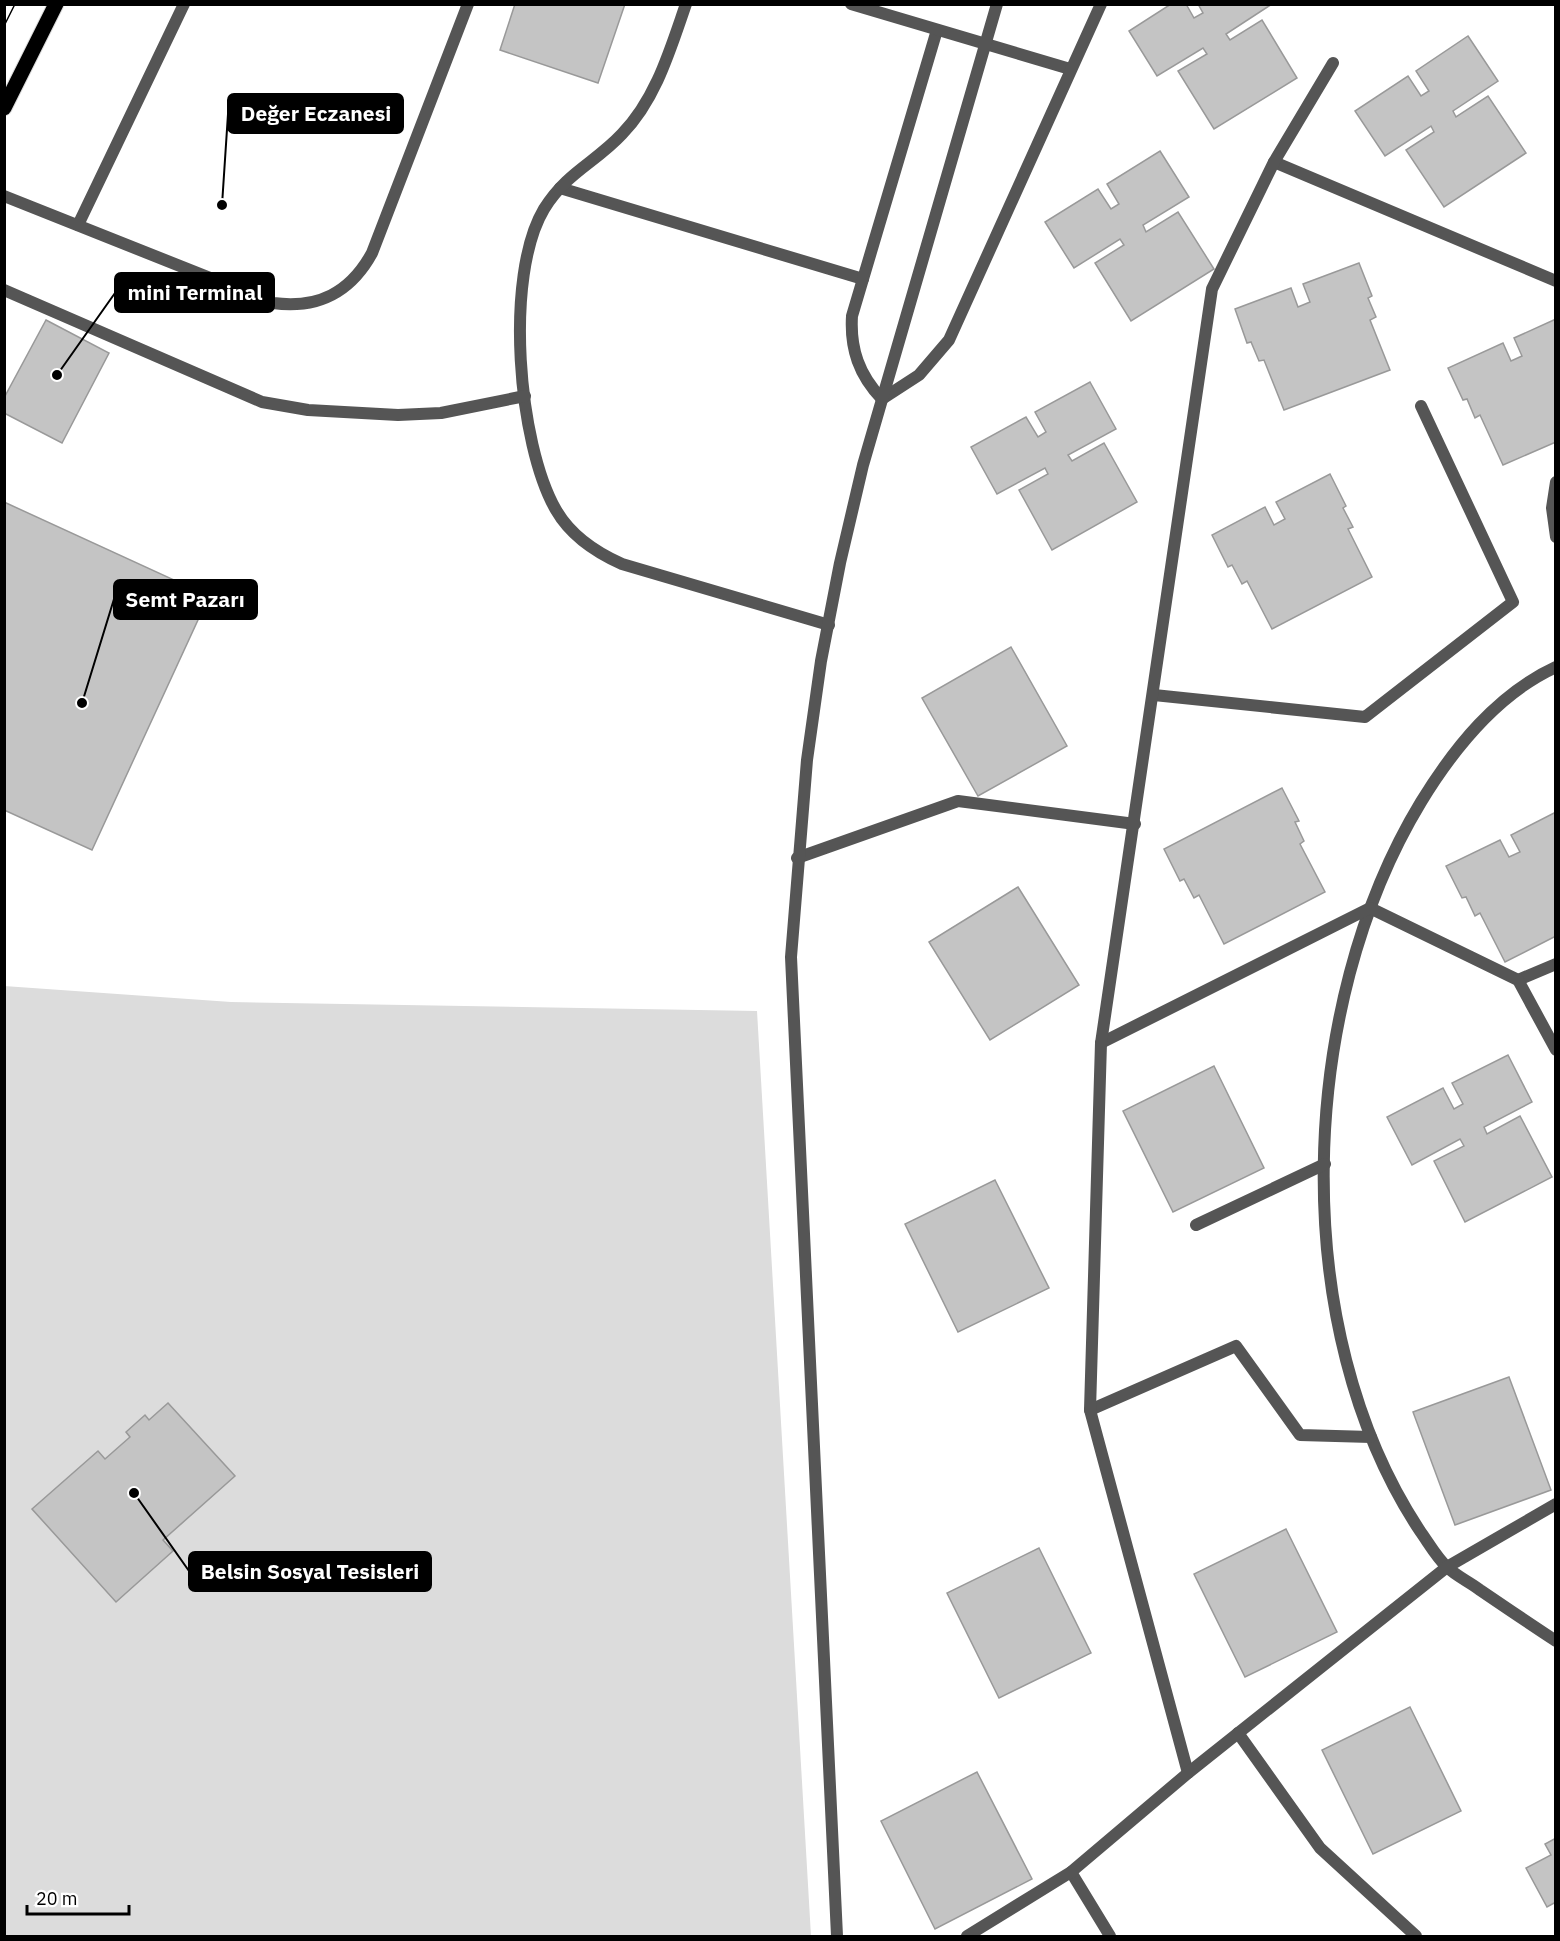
<svg xmlns="http://www.w3.org/2000/svg" width="1560" height="1941" font-family="'IBM Plex Sans',sans-serif">
	<style>
		.green { fill: #dcdcdc }
		.building { fill: #c4c4c4; stroke: #999; stroke-width: 1.5 }
		.lines { fill: none; stroke-linecap: round; stroke-linejoin: round }
		.primary-casing { stroke: #dbdbdb; stroke-width: 17 }
		.lane { stroke: #555; stroke-width: 12 }
		.street { stroke: #555; stroke-width: 12 }
		.primary { stroke: #000; stroke-width: 15 }
		.tram { stroke: #000; stroke-width: 1.5 }
		.leader { fill: none; stroke: #000; stroke-width: 2 }
		.callout-dot { fill: #000; stroke: #fff; stroke-width: 2 }
		.callout { fill: #000; stroke: #000; stroke-width: 2 }
		.callout-label { font-size: 21px; text-anchor: middle; font-weight: bold; fill: #fff }
	</style>
	<rect width="100%" height="100%" fill="#fff"/>
	<polygon class="green" points="4,986 231,1002 757,1011 811,1936 5,1936"/>
	<g class="building">
		<polygon points="515,4 625,4 598,83 500,50"/>
		<polygon points="1171,4 1186,4 1194,18 1203,13 1198,4 1272,4 1226,34 1230,40 1262,20 1297,78 1214,129 1178,71 1207,54 1203,48 1157,76 1129,31"/>
		<polygon points="1468,36 1498,81 1453,111 1456,117 1488,96 1526,153 1444,207 1406,150 1434,132 1431,126 1385,156 1355,111 1408,76 1421,96 1429,91 1416,71"/>
		<polygon points="1160,151 1189,197 1143,225 1146,232 1178,212 1214,269 1131,321 1095,263 1124,245 1120,239 1074,268 1045,222 1098,189 1111,209 1119,204 1107,184"/>
		<polygon points="1359,263 1372,296 1368,298 1376,317 1370,320 1390,370 1284,410 1264,360 1259,361 1251,342 1247,343 1235,309 1291,288 1298,307 1310,302 1303,284"/>
		<polygon points="1556,319 1556,442 1503,465 1480,415 1475,418 1467,399 1463,400 1448,368 1503,343 1511,361 1522,356 1514,338"/>
		<polygon points="46,320 109,353 62,443 4,413 4,398"/>
		<polygon points="1090,382 1116,429 1068,455 1072,461 1104,443 1137,502 1052,550 1019,490 1048,474 1045,468 997,494 971,447 1026,417 1038,437 1046,432 1035,412"/>
		<polygon points="1330,474 1346,506 1343,508 1353,527 1348,529 1372,577 1272,629 1247,581 1242,584 1232,565 1228,567 1212,535 1265,507 1274,525 1285,519 1276,502"/>
		<polygon points="4,502 209,596 92,850 4,810"/>
		<polygon points="1011,647 1067,746 978,796 922,698"/>
		<polygon points="1282,788 1299,821 1295,822 1304,841 1300,844 1325,892 1224,944 1199,895 1194,898 1184,879 1180,881 1164,849"/>
		<polygon points="1556,812 1556,936 1505,962 1480,913 1475,916 1466,897 1462,898 1446,866 1500,840 1509,857 1520,852 1511,835"/>
		<polygon points="1018,887 1079,985 990,1040 929,942"/>
		<polygon points="1508,1055 1532,1102 1484,1127 1487,1134 1520,1116 1552,1177 1465,1222 1434,1161 1464,1146 1460,1139 1412,1165 1387,1117 1443,1088 1454,1109 1463,1104 1452,1083"/>
		<polygon points="1214,1066 1264,1168 1173,1212 1123,1111"/>
		<polygon points="995,1180 1049,1288 958,1332 905,1224"/>
		<polygon points="1509,1377 1551,1490 1455,1525 1413,1412"/>
		<polygon points="168,1403 235,1476 163,1540 173,1551 116,1602 32,1509 98,1451 105,1459 130,1437 126,1432 145,1415 149,1420"/>
		<polygon points="1286,1529 1337,1632 1245,1677 1194,1574"/>
		<polygon points="1039,1548 1091,1653 999,1698 947,1593"/>
		<polygon points="1410,1707 1461,1811 1373,1854 1322,1750"/>
		<polygon points="977,1772 1032,1879 935,1929 881,1821"/>
		<polygon points="1556,1838 1556,1902 1547,1907 1526,1868 1551,1855 1545,1844"/>
	</g>
	<g class="lines">
		<g class="primary-casing">
			<polyline id="primary" points="4,108 56,4"/>
		</g>
		<g class="lane">
			<polyline points="560,188 863,279"/>
			<polyline points="78,225 184,4"/>
			<path d="M 882,399 C 859,375 850,349 852,316 L 937,30"/>
		</g>
		<g class="street">
			<path d="M 686,4 C 670,50 656,99 622,134 C 595,163 567,172 544,209 C 504,276 518,444 556,510 C 571,536 595,552 622,564 L 829,625"/>
			<polyline points="851,4 1070,69"/>
			<polyline points="1274,162 1556,281"/>
			<path d="M 4,196 L 273,303 C 318,309 350,293 372,253 L 468,4"/>
			<polyline points="4,290 262,402 308,410 398,415 441,413 525,396"/>
			<polyline points="882,399 919,375 949,340 1101,4"/>
			<polyline points="1556,482 1552,508 1556,537"/>
			<path d="M 1556,667 C 1497,694 1454,748 1421,802 C 1297,1006 1286,1329 1420,1531 C 1428,1542 1437,1558 1447,1567 C 1456,1576 1470,1582 1480,1590 C 1505,1607 1530,1624 1556,1641"/>
			<polyline points="1154,695 1365,717 1513,602 1421,406"/>
			<polyline points="797,858 958,801 1135,824"/>
			<polyline points="1518,980 1556,964"/>
			<polyline points="1101,1043 1370,908 1518,980 1556,1050"/>
			<polyline points="1196,1225 1325,1164"/>
			<polyline points="1090,1410 1236,1346 1300,1435 1371,1437"/>
			<polyline points="1238,1733 1320,1848 1416,1936"/>
			<polyline points="1188,1773 1090,1410 1101,1043 1212,289 1274,162 1333,63"/>
			<polyline points="1071,1872 1110,1936"/>
			<polyline points="837,1936 791,957 807,760 821,661 840,563 863,465 997,4"/>
			<polyline points="967,1936 1071,1872 1188,1773 1447,1567 1556,1504"/>
		</g>
		<use href="#primary" class="primary"/>
		<polyline class="tram" points="4,26 15,4"/>
	</g>
	<path class="leader" d="M222 205L228 114M57 375L115 293M82 703L114 599M134 1493L189 1571"/>
	<g class="callout-dot">
		<circle cx="222" cy="205" r="6"/>
		<circle cx="57" cy="375" r="6"/>
		<circle cx="82" cy="703" r="6"/>
		<circle cx="134" cy="1493" r="6"/>
	</g>
	<g class="callout">
		<rect x="228" y="94" width="175" height="39" rx="6"/>
		<rect x="115" y="273" width="159" height="39" rx="6"/>
		<rect x="114" y="580" width="143" height="39" rx="6"/>
		<rect x="189" y="1552" width="242" height="39" rx="6"/>
	</g>
	<g class="callout-label">
		<text x="316" y="121">Değer Eczanesi</text>
		<text x="195" y="300">mini Terminal</text>
		<text x="185" y="607">Semt Pazarı</text>
		<text x="310" y="1579">Belsin Sosyal Tesisleri</text>
	</g>
	<rect width="1560" height="1941" fill="none" stroke="#000000" stroke-width="12"/>
	<path d="M27 1905v9h102v-9" fill="none" stroke="#000000" stroke-width="3"/>
	<text x="36" y="1905" font-size="18" fill="#000000" stroke="#ffffff" stroke-width="4.5" paint-order="stroke">20 m</text>
</svg>
